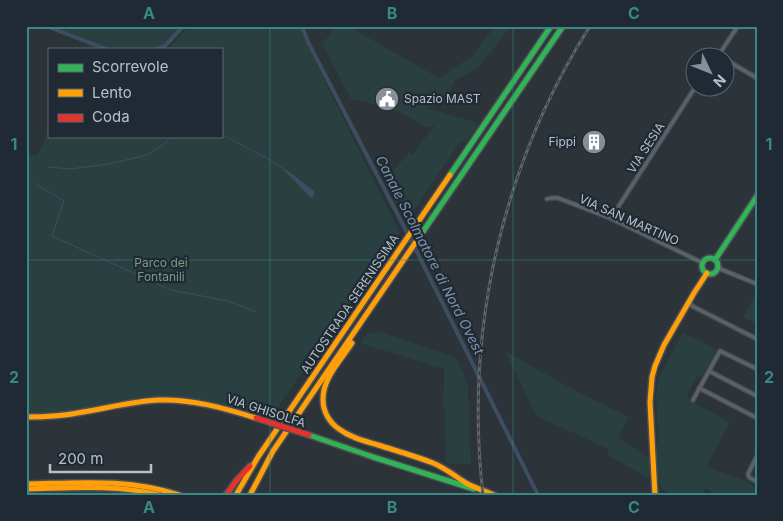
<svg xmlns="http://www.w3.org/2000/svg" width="783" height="521" font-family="Inter,sans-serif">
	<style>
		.green { fill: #2a3f3f }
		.water { fill: #3c4f62 }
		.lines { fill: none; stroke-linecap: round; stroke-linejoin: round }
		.stream { stroke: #3c4f62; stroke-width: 1 }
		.canal { stroke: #3c4f62; stroke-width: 4 }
		.street-casing { stroke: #4a4f54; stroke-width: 5.5 }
		.fast-casing { stroke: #4a4f54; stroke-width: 8 }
		.slow-casing { stroke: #4a4f54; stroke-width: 8 }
		.jam-casing { stroke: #4a4f54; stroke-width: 8 }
		.street { stroke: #5d6268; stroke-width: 3 }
		.fast { stroke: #30b455; stroke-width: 5 }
		.slow { stroke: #ff9f0a; stroke-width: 5 }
		.jam { stroke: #e5322d; stroke-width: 5 }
		.rail-casing { stroke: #61656a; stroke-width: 3 }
		.rail { stroke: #202a34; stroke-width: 1; stroke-dasharray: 4; stroke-linecap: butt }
		.jam-bridge-casing { stroke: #4a4f54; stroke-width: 8; stroke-linecap: butt }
		.jam-bridge { stroke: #e5322d; stroke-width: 5 }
		.grid { fill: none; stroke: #398885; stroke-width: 1; stroke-opacity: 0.55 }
		.labels { text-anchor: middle; stroke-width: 4.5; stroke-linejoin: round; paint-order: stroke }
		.poi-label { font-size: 12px; fill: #b7c0c9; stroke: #202a34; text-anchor: start }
		.street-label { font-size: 12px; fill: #b7c0c9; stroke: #202a34 }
		.park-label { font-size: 12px; fill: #779d7d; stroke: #202a34 }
		.water-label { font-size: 14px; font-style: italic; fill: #7a93aa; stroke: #202a34 }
		.neatline { fill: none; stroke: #398885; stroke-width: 2 }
		.grid-label { font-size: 16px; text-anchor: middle; font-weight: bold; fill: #398885 }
	</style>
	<rect width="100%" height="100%" fill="#2c3339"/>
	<g class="green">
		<polygon points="41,26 187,26 172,42 164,49 89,49 88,44"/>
		<polygon points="189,26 300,26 306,43 400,233 397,238 398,241 370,282 366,281 271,417 188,401 44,417 26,414 26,152 34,155 37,155 49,131 49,136 221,136 221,49 167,49 174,43"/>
		<polygon points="336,26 348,26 439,78 472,56 495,26 511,26 479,67 454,81 446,102 427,108 479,123 465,143 461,141 410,216 388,177 409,152 412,155 435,125 427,128 403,114 387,107 351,99 322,44"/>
		<polygon points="757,290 757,324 743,317"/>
		<polygon points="377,331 451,356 457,360 463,372 468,387 471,464 451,464 446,462 445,411 443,407 444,369 360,343 368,332 374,334"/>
		<polygon points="683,332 717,350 701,378 697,376 687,395 691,401 730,422 711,458 708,467 741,479 757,488 757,495 715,495 706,488 702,495 671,495 662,489 656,474 658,431 656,399 658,380"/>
		<polygon points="505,351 580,393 629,417 619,438 649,458 649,479 608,455 608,449 554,424 537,417"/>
		<polygon points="111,489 141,493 136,495 26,495 26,491"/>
	</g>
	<polygon class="water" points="282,168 288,171 314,191 314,194 313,198 310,197"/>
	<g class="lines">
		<g class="stream">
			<polyline points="221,134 274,162 282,168"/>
			<polyline points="48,167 70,169 109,164 147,155 164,144 172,136"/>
			<polyline points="34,183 64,201 52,236 171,290 228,301 256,312"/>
		</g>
		<g class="canal">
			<polyline points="46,26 106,49"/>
			<polyline points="302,26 308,42 415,248 538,495"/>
			<polyline points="156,49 165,46 183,26"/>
		</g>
		<g class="street-casing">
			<g id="street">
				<polyline points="713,53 720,58"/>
				<polyline points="718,56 738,26"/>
				<polyline points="726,60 757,78"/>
				<polyline points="547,199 552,198 558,198 610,218 703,263"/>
				<polyline points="611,218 696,86"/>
				<polyline points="718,268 757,284"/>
				<polyline points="689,300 692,306 757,339"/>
				<polyline points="709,371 757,396"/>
				<polyline points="699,388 757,418"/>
				<polyline points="693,400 720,351 757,369"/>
				<polyline points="757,456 748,474 749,477 757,482"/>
			</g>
		</g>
		<g class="fast-casing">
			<g id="fast">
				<polyline points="450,175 551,26"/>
				<polyline points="422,233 563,26"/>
				<circle cx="710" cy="266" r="8"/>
				<polyline points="715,260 757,196"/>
				<polyline points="309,435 373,457 474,489"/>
			</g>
		</g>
		<g class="slow-casing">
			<g id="slow">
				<path d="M 352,343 C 341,360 322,379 323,400 C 323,412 330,423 339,429 C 351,438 365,441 378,445 C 397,451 415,456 433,463 C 445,468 455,476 466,483 C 475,488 485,491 494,495"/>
				<path d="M 26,417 C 45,417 64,416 83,412 C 108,408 133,401 159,400 C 192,399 224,408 256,418"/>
				<path d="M 26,484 C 79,483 127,478 179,495"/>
				<path d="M 26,489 C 71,488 115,484 159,495"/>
				<polyline points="236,495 258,457 450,175"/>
				<polyline points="250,495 273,451 422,233"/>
				<polyline points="655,495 650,402 652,377 655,366 664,345 694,293 707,273"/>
			</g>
		</g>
		<g class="jam-casing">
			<polyline id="jam" points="226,495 236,481 250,466"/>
		</g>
		<use href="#street" class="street"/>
		<use href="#fast" class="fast"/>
		<use href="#slow" class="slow"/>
		<use href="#jam" class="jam"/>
		<g class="rail-casing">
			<path id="rail" d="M 483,495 C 464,331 502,165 590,26"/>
		</g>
		<use href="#rail" class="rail"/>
		<g class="jam-bridge-casing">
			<polyline id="jam-bridge" points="256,418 309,435"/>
		</g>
		<use href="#jam-bridge" class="jam-bridge"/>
	</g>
	<path class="grid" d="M 270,26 L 270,495M 513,26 L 513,495M 26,260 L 757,260"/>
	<defs>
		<g id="civic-disc" transform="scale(1.25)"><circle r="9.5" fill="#868f97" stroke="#202a34"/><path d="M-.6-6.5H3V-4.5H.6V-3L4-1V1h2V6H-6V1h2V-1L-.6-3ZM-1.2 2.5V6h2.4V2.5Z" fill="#fff"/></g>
		<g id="building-disc" transform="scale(1.25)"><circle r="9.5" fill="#868f97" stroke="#202a34"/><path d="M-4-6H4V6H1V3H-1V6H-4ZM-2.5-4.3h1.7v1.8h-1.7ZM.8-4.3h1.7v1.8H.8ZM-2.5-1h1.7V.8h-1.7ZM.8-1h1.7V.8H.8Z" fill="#fff"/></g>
	</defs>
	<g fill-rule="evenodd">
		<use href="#civic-disc" x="387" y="99"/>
		<use href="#building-disc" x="594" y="142"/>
	</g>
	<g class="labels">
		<g class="poi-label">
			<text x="404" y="103">Spazio MAST</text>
			<text x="576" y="146" text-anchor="end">Fippi</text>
		</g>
		<g class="street-label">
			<text transform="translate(646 148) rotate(-57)" y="4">VIA SESIA</text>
			<text transform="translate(629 220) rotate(24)" y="4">VIA SAN MARTINO</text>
			<text transform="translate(350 304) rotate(-56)" y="4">AUTOSTRADA SERENISSIMA</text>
			<text transform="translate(266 411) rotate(18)" y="4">VIA GHISOLFA</text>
		</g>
		<g class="park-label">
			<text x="161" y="267">Parco dei<tspan x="161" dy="14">Fontanili</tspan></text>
		</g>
		<g class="water-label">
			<text transform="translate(430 255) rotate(63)" y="5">Canale Scolmatore di Nord Ovest</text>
		</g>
	</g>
	<rect width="783" height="521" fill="none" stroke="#202a34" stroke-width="55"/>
	<rect x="48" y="48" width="175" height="90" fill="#202a34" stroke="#5c6670"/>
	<rect x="58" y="64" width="25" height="8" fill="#30b455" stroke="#5c6670"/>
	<text x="92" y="72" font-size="15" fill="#b7c0c9">Scorrevole</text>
	<rect x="58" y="89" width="25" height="8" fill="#ff9f0a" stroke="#5c6670"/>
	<text x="92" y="98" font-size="15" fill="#b7c0c9">Lento</text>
	<rect x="58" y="114" width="25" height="8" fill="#e5322d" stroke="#5c6670"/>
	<text x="92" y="122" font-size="15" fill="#b7c0c9">Coda</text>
	<g transform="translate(710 72) rotate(133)"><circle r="24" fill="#202a34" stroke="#5c6670"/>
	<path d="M0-4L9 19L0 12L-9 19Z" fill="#868f97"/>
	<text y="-8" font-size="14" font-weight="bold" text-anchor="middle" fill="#b7c0c9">N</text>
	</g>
	<path d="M50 464v8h101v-8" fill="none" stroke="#b7c0c9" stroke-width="2.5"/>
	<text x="58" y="464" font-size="15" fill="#b7c0c9" stroke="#202a34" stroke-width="4" paint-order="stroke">200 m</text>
	<rect x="28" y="28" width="728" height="466" class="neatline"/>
	<g class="grid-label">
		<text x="149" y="19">A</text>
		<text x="392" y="19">B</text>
		<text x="634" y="19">C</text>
		<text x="14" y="150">1</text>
		<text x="769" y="150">1</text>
		<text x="14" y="383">2</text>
		<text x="769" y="383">2</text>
		<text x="149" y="513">A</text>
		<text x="392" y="513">B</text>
		<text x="634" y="513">C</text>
	</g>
</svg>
